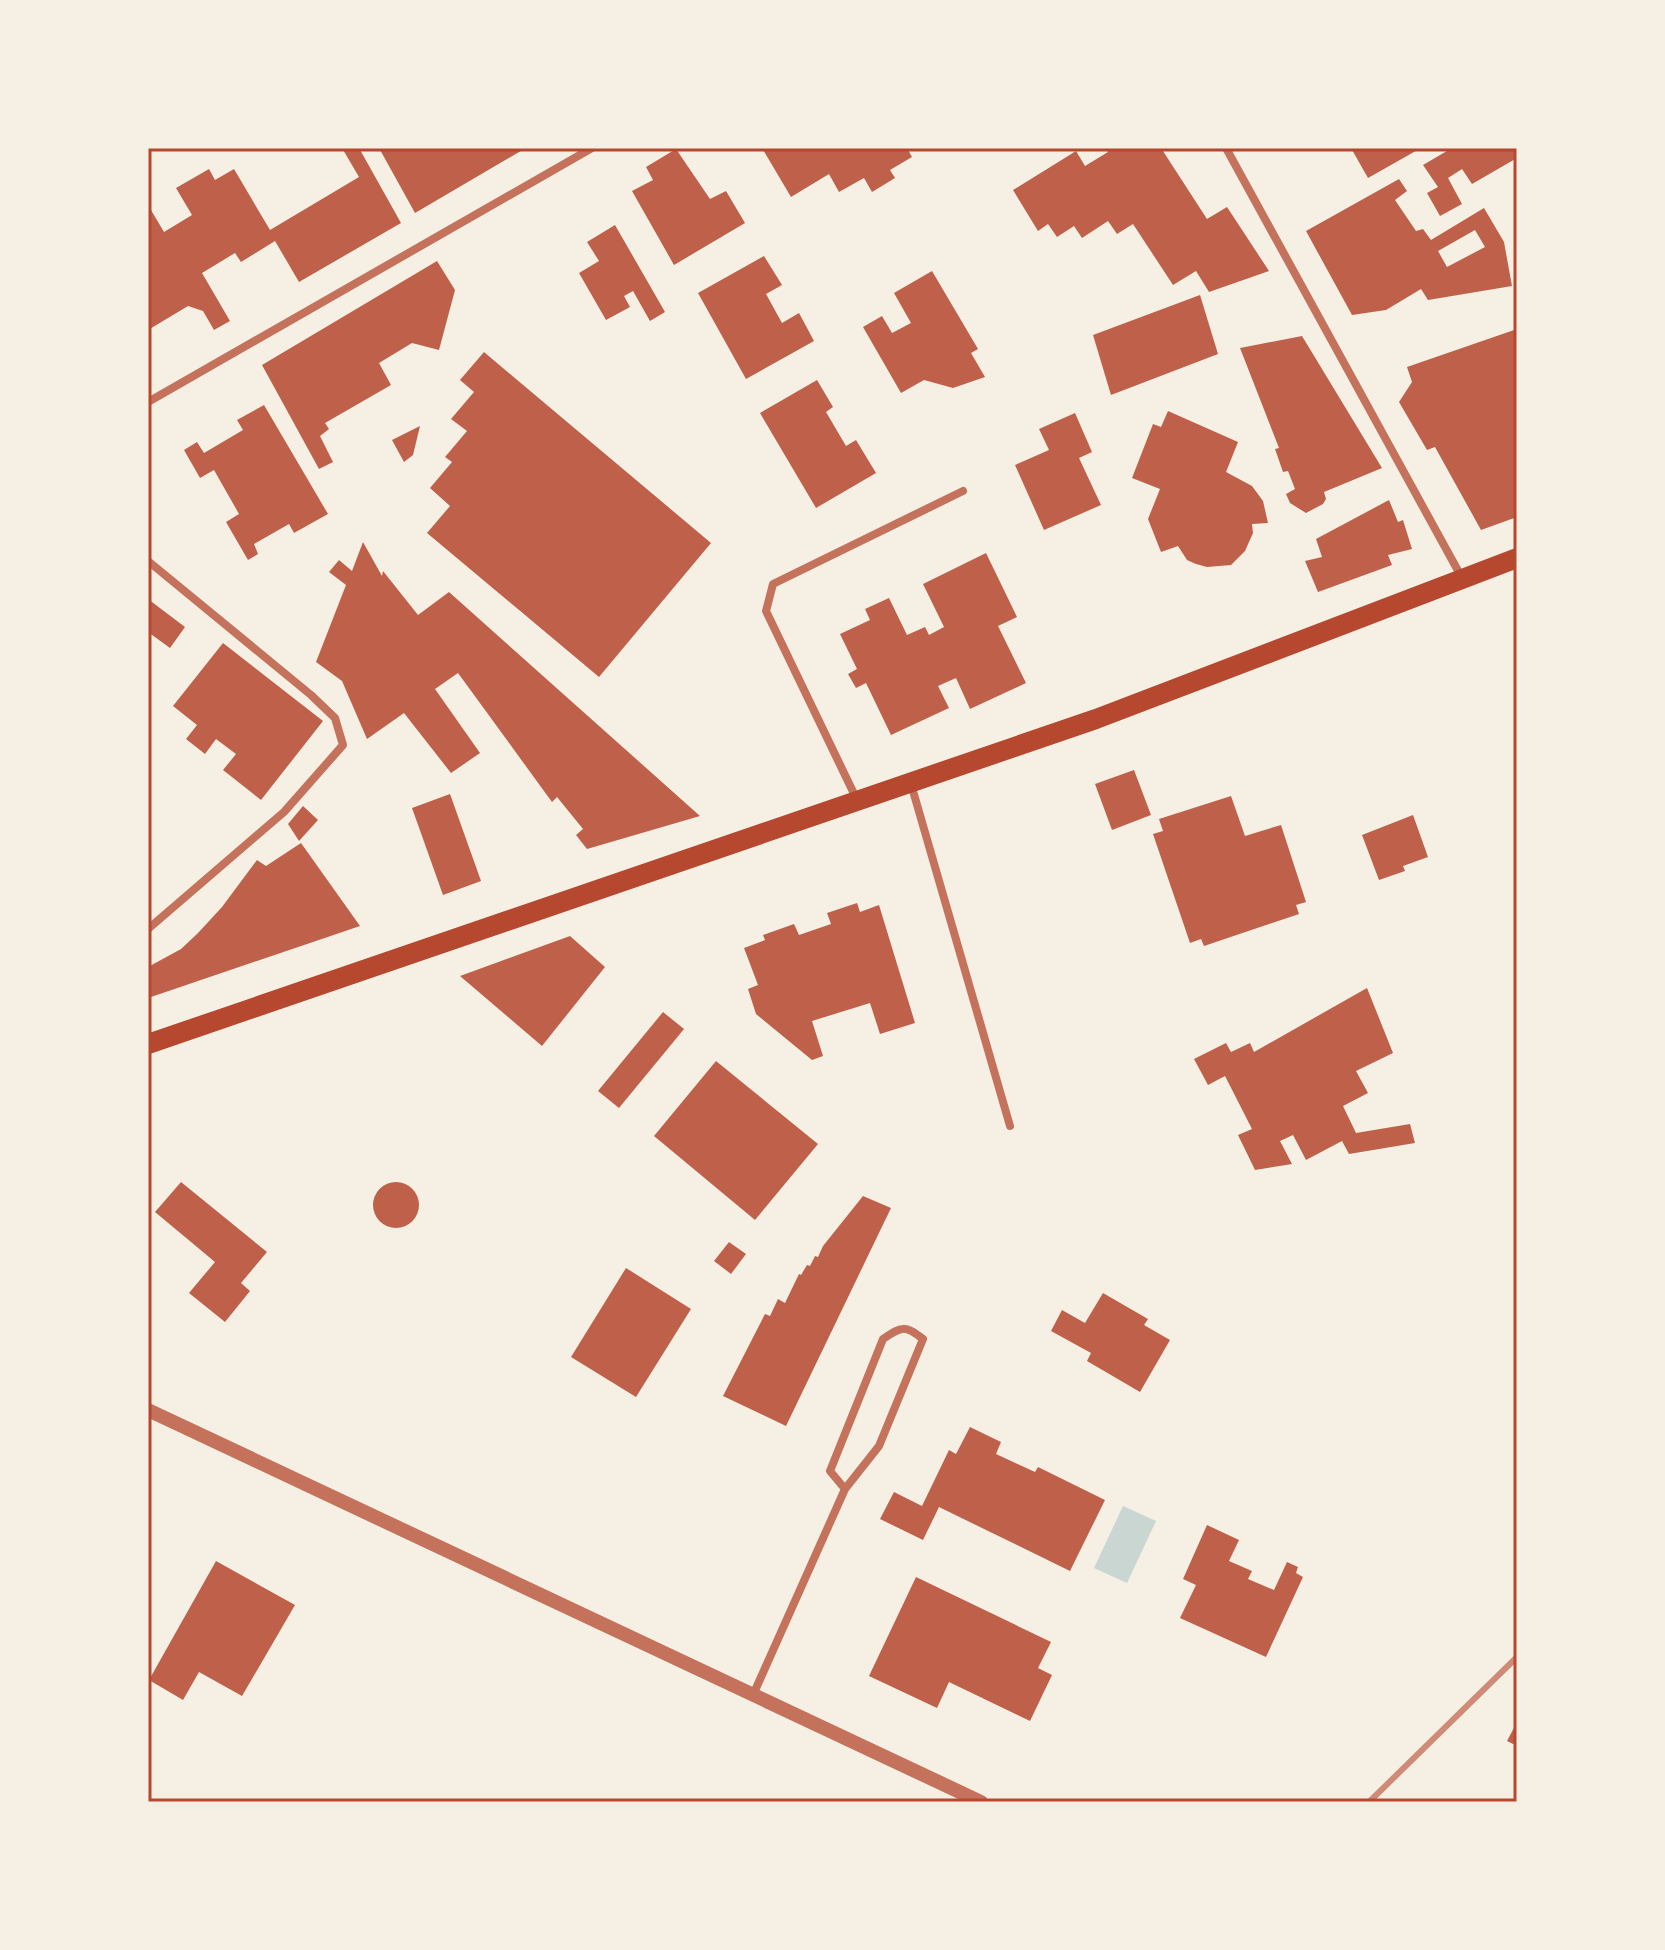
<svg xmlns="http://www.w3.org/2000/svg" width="1665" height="1950" font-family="Raleway,sans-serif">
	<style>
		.water { fill: #c9d6d2 }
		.building { fill: #bf614a; fill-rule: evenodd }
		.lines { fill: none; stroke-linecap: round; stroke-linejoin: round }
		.minor { stroke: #c5725c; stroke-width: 8 }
		.tertiary { stroke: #c5725c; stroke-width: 14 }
		.primary { stroke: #b5482f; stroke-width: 20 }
		.rail { stroke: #cf8b77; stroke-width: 6 }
		.neatline { fill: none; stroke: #b5482f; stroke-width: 3 }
	</style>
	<rect width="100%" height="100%" fill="#f6efe4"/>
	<polygon class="water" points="1123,1506 1156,1521 1127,1583 1094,1568"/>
	<g class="building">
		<polygon points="342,148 359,148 401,223 299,282 275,241 241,262 235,253 202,273 230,321 214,330 203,311 188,306 148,330 148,205 164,232 192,215 176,188 209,169 215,180 234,169 270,230 359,177"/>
		<polygon points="379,148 526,148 415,213"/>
		<polygon points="762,148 907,148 912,157 890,170 895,178 872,192 864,178 839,192 829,174 791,197"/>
		<polygon points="1106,148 1161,148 1207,219 1227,207 1269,271 1209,292 1196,271 1173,285 1133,224 1117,234 1108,221 1082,238 1074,226 1057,237 1048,224 1038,231 1013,190 1076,151 1085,166 1108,152"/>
		<polygon points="1351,148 1421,148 1368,178"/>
		<polygon points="1452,148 1517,148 1517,158 1472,184 1462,169 1448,178 1462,204 1440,216 1427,193 1438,187 1423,165"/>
		<polygon points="676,149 710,199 726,191 745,223 674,265 632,191 653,180 646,167"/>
		<path d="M 1399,179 L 1407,191 L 1395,200 L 1416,231 L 1423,229 L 1431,240 L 1484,208 L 1504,242 L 1512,286 L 1428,300 L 1421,289 L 1386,310 L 1352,315 L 1306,231 ZM 1475,230 L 1485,247 L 1447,267 L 1438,251 Z"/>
		<polygon points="615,225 665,312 650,321 633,291 624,296 630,307 606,320 579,273 599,261 587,242"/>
		<polygon points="764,256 782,285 766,294 782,323 799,313 814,341 746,379 698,293"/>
		<polygon points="437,261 455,290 439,350 412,343 379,363 391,385 325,423 329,429 320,436 333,462 319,469 262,365"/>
		<polygon points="932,271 978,349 971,353 985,377 953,388 924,380 901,393 863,327 882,316 892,333 911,323 894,293"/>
		<polygon points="1200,295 1218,354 1111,395 1093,335"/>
		<polygon points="1517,329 1517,517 1481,530 1435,447 1427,450 1399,402 1412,382 1407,367"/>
		<polygon points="1302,336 1382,468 1324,492 1326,499 1323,504 1306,513 1290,503 1286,494 1295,489 1288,471 1283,472 1275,449 1279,448 1240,348"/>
		<polygon points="484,352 711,543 599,677 427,533 450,506 430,488 452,462 445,457 467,431 451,419 474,392 460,380"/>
		<polygon points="817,380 833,407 826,412 846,446 856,440 876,473 816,508 760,413"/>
		<polygon points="264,405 328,514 294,533 289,524 254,544 258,554 248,560 226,522 239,514 214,470 200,478 184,450 197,442 204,453 243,430 237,420"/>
		<polygon points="1168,411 1238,442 1226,472 1252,486 1263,501 1268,523 1252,524 1253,533 1245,551 1231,565 1207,567 1196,564 1187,560 1178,546 1161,552 1148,519 1160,489 1132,478 1153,424 1161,427"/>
		<polygon points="1075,413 1092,452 1079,458 1101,505 1044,530 1015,465 1049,450 1039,429"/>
		<polygon points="420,426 413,455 404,462 392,440"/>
		<polygon points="1389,500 1398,522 1403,520 1412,549 1388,555 1392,565 1318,592 1305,561 1322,557 1316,539"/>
		<polygon points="363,542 382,576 383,571 418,615 449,592 700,816 587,849 576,835 583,829 557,797 552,802 458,673 435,689 480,753 451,773 404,713 367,739 342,681 316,662 346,585 329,572 339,560 352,571"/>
		<polygon points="986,553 1017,617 998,626 1026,683 970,709 956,678 938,686 949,708 891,735 866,683 856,688 848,674 857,669 840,634 870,620 865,609 889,598 907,635 925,627 929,635 944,627 923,584"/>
		<polygon points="148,599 185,627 170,648 148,632"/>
		<polygon points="223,643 323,721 261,800 223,770 236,754 216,739 205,754 186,739 197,725 173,706"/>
		<polygon points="1134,770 1151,815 1112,830 1095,784"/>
		<polygon points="450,794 481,881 443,895 412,808"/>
		<polygon points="1231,796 1245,836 1281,825 1306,902 1296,905 1299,914 1204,946 1201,939 1190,943 1153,834 1163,831 1159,819"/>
		<polygon points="303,806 318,820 299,841 288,824"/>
		<polygon points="1413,815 1428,857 1403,866 1405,871 1379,880 1362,835"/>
		<polygon points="301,843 360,926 148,998 148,967 181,949 198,933 222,907 257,860 266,866"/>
		<polygon points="857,903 860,912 879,905 915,1023 880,1034 870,1003 812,1021 823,1056 812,1060 756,1014 748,989 758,985 744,948 765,940 763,935 794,924 799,935 831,924 827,913"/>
		<polygon points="570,936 605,967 542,1046 460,976"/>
		<polygon points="1367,988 1393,1053 1356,1071 1368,1093 1343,1106 1356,1133 1410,1124 1415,1143 1349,1154 1342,1141 1306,1160 1293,1135 1280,1141 1292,1164 1255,1170 1238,1135 1252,1129 1225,1076 1208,1085 1194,1059 1226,1043 1231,1052 1250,1043 1254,1052"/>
		<polygon points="663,1012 684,1029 619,1108 598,1091"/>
		<polygon points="716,1061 818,1144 755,1220 654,1136"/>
		<polygon points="181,1182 267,1252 241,1283 250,1291 225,1322 189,1293 215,1262 155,1212"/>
		<circle cx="396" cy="1205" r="23"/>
		<polygon points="863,1196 891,1208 786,1426 723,1396 765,1314 770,1316 778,1299 785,1303 799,1274 801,1275 807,1265 810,1266 815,1256 818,1257 823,1246"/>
		<polygon points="729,1242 746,1254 731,1274 714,1261"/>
		<polygon points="626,1268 691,1309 636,1397 571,1357"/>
		<polygon points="1103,1293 1148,1319 1144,1325 1170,1340 1140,1392 1087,1361 1091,1353 1051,1331 1062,1310 1085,1323"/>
		<polygon points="970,1427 1001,1442 996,1454 1035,1472 1038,1467 1105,1500 1070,1571 939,1507 923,1540 880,1519 894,1492 922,1506 949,1450 956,1454"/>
		<polygon points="1207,1525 1239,1540 1229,1561 1252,1571 1248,1579 1274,1590 1287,1562 1298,1567 1296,1573 1303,1577 1266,1657 1180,1618 1196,1585 1183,1579"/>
		<polygon points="216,1561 295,1605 242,1696 199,1672 183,1700 149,1680"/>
		<polygon points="916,1577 1051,1642 1038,1668 1052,1675 1030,1721 949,1682 937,1708 869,1676"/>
		<polygon points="1517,1722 1517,1746 1507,1741"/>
	</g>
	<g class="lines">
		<g class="minor">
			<polyline points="1226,148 1462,578"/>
			<polyline points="148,402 592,148"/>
			<polyline points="148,561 311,695 335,718 343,745 284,812 148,929"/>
			<polyline points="911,784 1010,1126"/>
			<polyline points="857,800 766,611 773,584 963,491"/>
			<path d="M 753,1695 L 845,1489 L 879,1446 L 923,1339 C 905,1325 902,1326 883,1339 L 830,1471 L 845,1489"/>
		</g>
		<polyline class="tertiary" points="148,1410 981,1802"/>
		<polyline class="primary" points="148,1044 1096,719 1517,558"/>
		<polyline class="rail" points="1369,1802 1517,1657"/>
	</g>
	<rect width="1665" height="1950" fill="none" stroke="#f6efe4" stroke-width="300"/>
	<rect x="150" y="150" width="1365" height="1650" class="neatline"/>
</svg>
